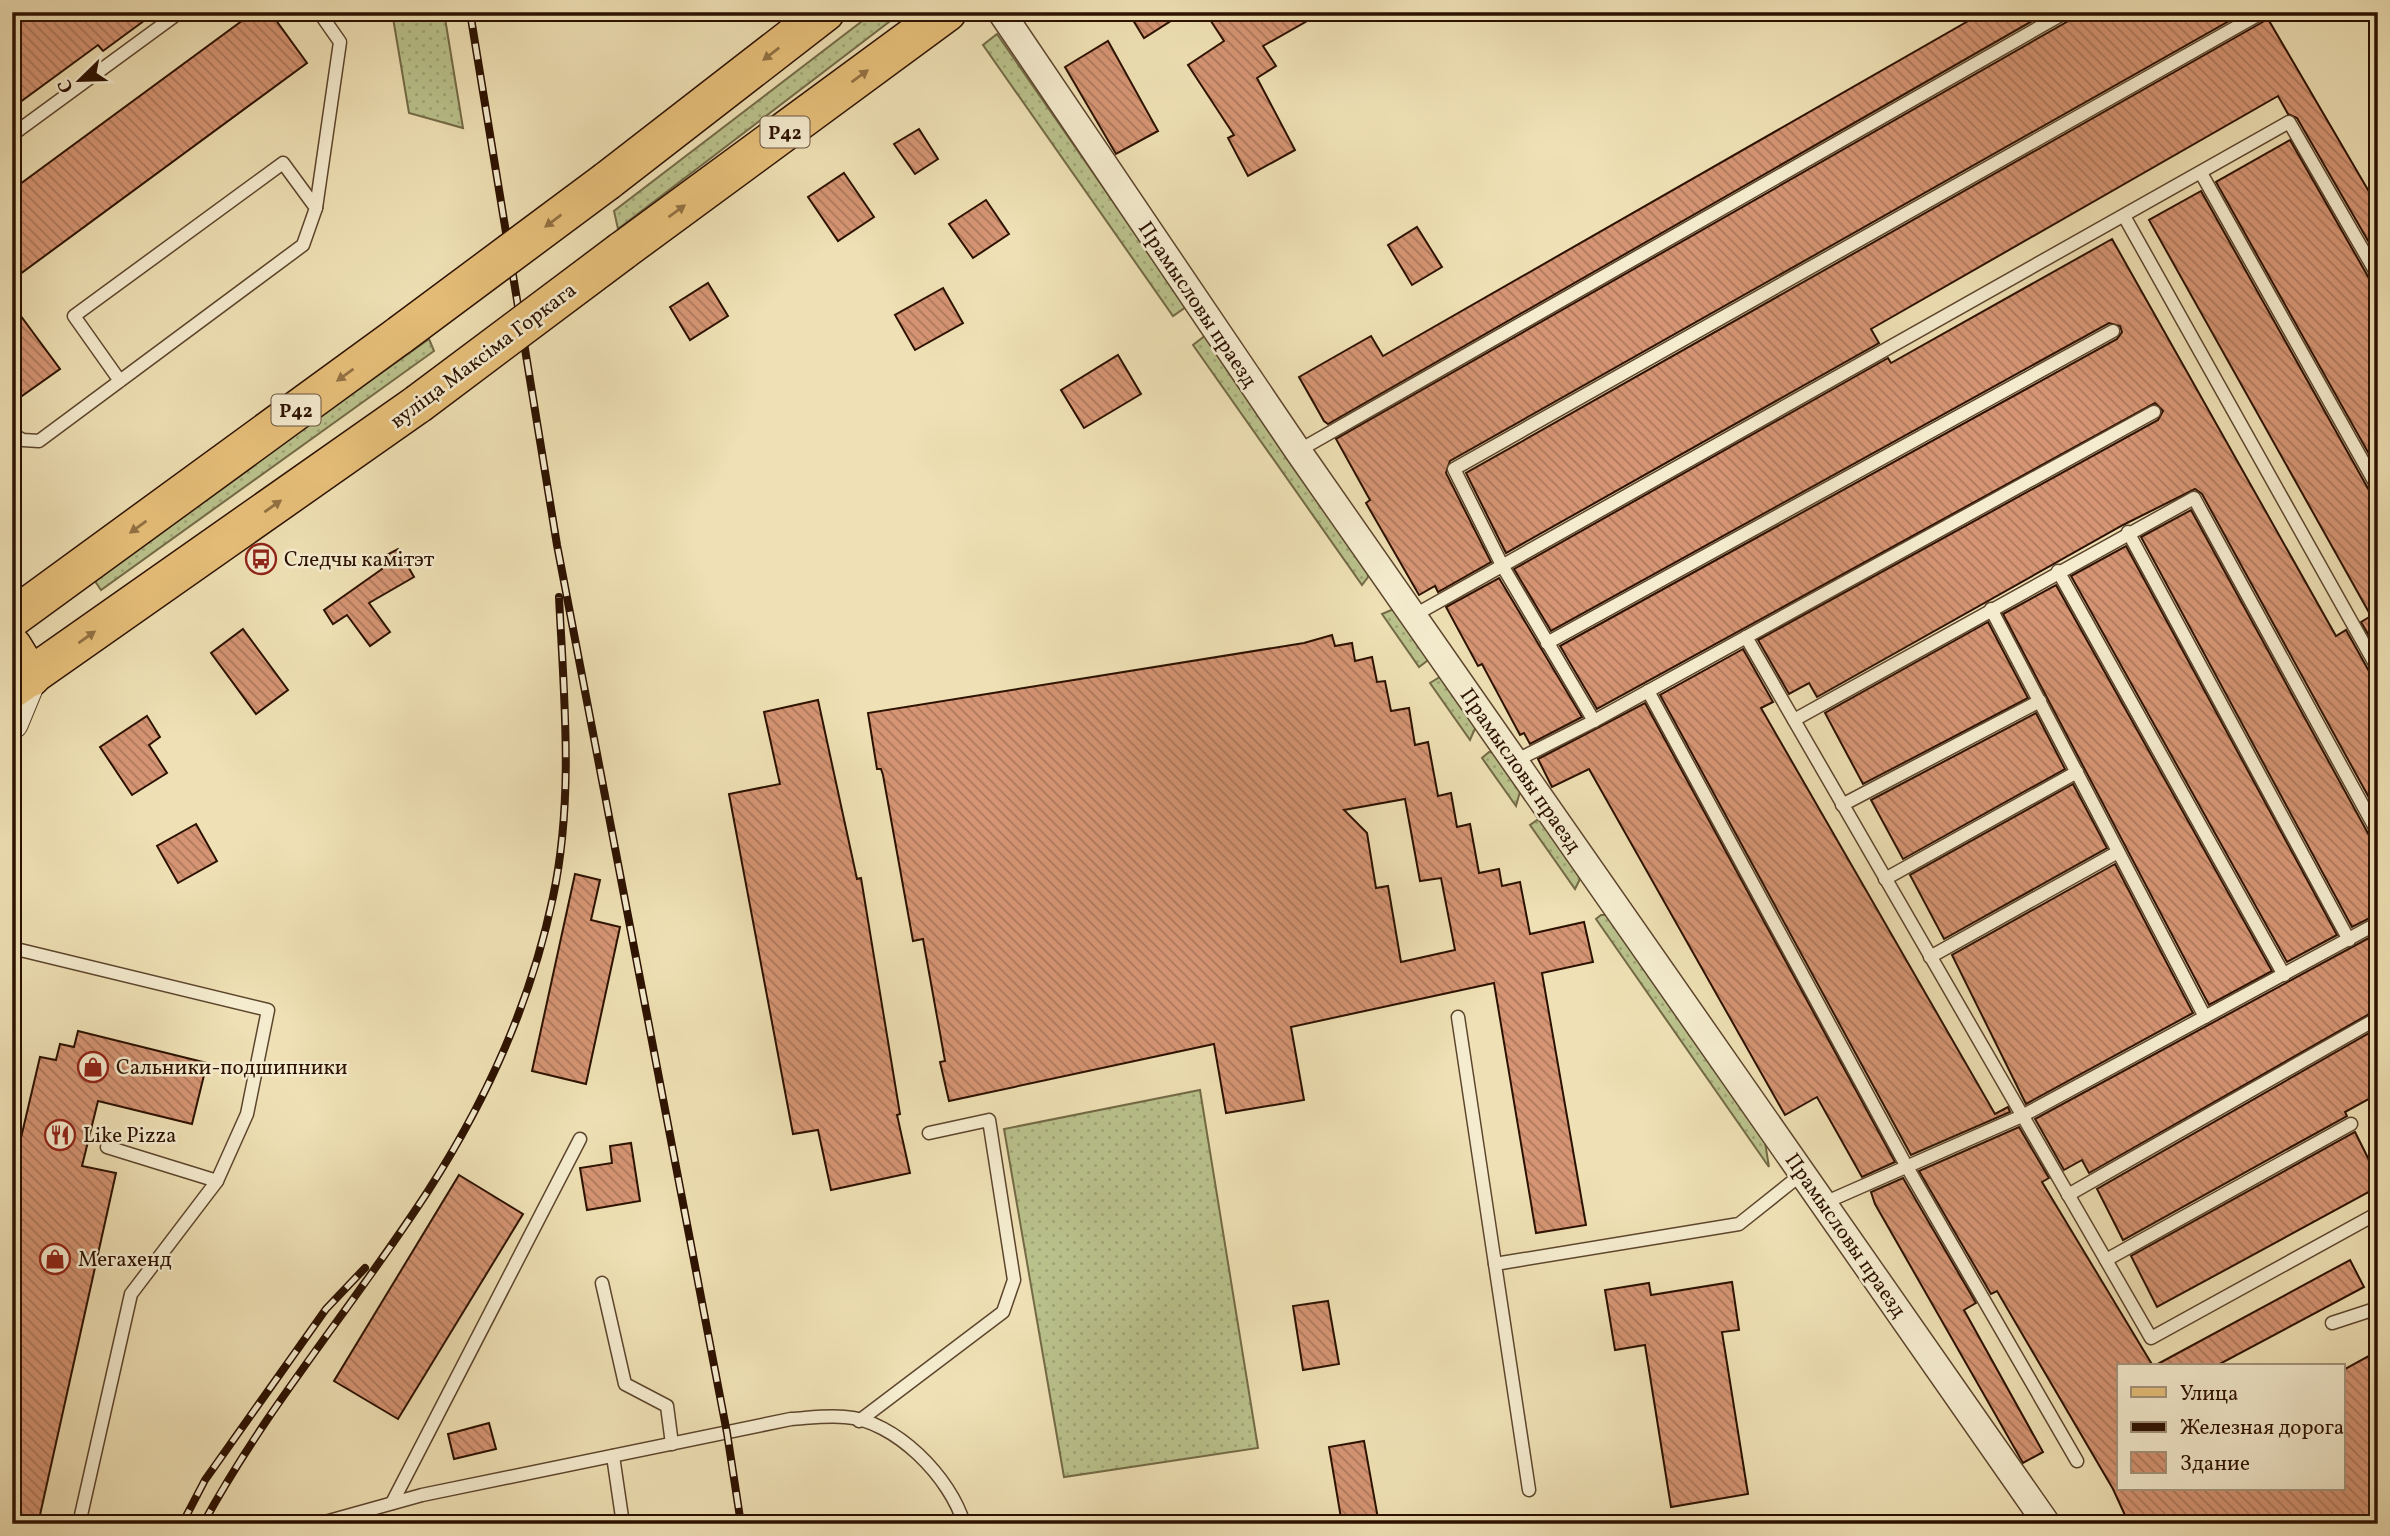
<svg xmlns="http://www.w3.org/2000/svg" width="2390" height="1536" font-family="Vollkorn,serif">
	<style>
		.grass { fill: url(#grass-dots); stroke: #736a46; stroke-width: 2 }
		.building { fill: url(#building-back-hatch); stroke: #2c1100; stroke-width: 2; fill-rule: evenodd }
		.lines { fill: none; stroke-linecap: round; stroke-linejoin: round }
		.service-casing { stroke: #5d452d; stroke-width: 15 }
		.minor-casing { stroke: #5d452d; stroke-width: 29 }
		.tertiary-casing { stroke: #5d452d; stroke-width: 34 }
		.primary-casing { stroke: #2c1100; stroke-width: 41 }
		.service { stroke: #f5eccf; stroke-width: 12 }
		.minor { stroke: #f5eccf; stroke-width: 26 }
		.tertiary { stroke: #f5eccf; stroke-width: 32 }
		.primary { stroke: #e8c07a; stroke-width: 38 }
		.rail-casing { stroke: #2c1100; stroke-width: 8 }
		.rail { stroke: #f5eccf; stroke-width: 5; stroke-dasharray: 16; stroke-linecap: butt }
		.primary-bridge-casing { stroke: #2c1100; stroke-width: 41; stroke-linecap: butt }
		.primary-bridge { stroke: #e8c07a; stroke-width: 38 }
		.oneway { fill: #937143 }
		.labels { text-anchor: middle; stroke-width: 5; stroke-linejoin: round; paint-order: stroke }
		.shield { fill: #f5eccf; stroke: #68533e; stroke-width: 2 }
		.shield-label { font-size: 19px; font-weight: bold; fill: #2c1100 }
		.street-label { font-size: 21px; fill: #2c1100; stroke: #f5eccf }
		.poi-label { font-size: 21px; fill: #2c1100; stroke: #f5eccf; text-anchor: start }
	</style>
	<defs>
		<pattern id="grass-dots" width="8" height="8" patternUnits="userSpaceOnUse" patternTransform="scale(1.75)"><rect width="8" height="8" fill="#bac28c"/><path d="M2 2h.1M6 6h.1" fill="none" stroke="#a0a677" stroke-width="1.8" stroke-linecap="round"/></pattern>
		<pattern id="building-back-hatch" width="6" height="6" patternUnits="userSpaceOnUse" patternTransform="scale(1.75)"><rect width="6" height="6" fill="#d69574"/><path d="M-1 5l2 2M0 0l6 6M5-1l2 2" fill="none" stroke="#ae785d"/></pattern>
	</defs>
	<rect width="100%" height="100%" fill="#efe1b5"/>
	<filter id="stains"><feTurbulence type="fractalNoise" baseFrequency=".00286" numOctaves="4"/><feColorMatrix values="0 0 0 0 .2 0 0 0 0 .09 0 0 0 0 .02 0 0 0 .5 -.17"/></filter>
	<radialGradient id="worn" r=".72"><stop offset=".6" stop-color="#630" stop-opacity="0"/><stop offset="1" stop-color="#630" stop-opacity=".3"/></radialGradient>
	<g class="grass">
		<polygon points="392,12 444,12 463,128 409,113"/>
		<polygon points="874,12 902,12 618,229 614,211"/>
		<polygon points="997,34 1186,307 1173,316 983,45"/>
		<polygon points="1206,335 1367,565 1368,577 1362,585 1193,345"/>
		<polygon points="429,339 434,351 101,590 93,578"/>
		<polygon points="1396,608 1428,654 1427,661 1419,667 1382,614"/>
		<polygon points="1443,675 1477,724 1470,740 1430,683"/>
		<polygon points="1489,752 1497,753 1521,788 1516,806 1482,758"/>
		<polygon points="1537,820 1545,822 1582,875 1575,889 1530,825"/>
		<polygon points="1601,915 1610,915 1764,1136 1769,1167 1596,919"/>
		<polygon points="1200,1090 1258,1448 1064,1477 1004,1129"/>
	</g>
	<g class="building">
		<polygon points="12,12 156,12 103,51 98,45 12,108"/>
		<polygon points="254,12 270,12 307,63 12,280 12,190"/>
		<polygon points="1128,12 1185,12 1144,38"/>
		<polygon points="1205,12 1323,12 1263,46 1276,66 1257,78 1295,150 1248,176 1228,138 1234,135 1188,65 1224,41"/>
		<polygon points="1984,12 2048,12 1328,424 1324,421 1299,377 1371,336 1383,356"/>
		<polygon points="2075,12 2245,12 1450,461 1446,473 1491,562 1438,592 1435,586 1419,595 1366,503 1370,500 1336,439 2070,20"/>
		<polygon points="2268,19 2378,207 2378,258 2297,118 2288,114 2278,96 1871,329 1879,343 1506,553 1466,473"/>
		<polygon points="1108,41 1158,131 1116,154 1065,67"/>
		<polygon points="919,129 938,159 915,174 894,144"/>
		<polygon points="2290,140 2370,280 2378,285 2378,470 2216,182"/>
		<polygon points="844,173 874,217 838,241 808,197"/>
		<polygon points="2201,191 2370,492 2378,497 2378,651 2361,622 2371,616 2149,220"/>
		<polygon points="986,200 1009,234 973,258 949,224"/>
		<polygon points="1417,227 1442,267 1412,285 1388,245"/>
		<polygon points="2112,239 2336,636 2346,630 2370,673 2378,678 2378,814 2202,494 2195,489 2123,525 1817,697 1809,683 1789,694 1758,640 2158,420 2163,411 2155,403 1597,709 1560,646 2117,339 2122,332 2120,326 2109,323 1551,631 1514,569 1888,358 1891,363"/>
		<polygon points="708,283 728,316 690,340 670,307"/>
		<polygon points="943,288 963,323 915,350 895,315"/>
		<polygon points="12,304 60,369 12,403"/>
		<polygon points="1118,355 1141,394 1084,428 1061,390"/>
		<polygon points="2191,510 2370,837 2378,842 2378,914 2352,927 2141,537"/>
		<polygon points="2126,546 2337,935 2287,962 2071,576"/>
		<polygon points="398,549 414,577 369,603 390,632 370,646 347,615 333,624 324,610 382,569 377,560"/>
		<polygon points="1499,578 1582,717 1530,744 1524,733 1520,735 1482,664 1478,666 1446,607"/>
		<polygon points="2056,585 2272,971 2209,1005 2003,614"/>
		<polygon points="1988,622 2028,698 1863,784 1825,713"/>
		<polygon points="243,629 288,690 256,714 211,653"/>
		<path d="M 1332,635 L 1335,646 L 1352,643 L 1355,661 L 1372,657 L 1377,682 L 1385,681 L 1391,711 L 1409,708 L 1415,745 L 1428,742 L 1438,796 L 1451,793 L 1457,827 L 1470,824 L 1479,873 L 1499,869 L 1502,886 L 1520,882 L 1530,934 L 1584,922 L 1593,962 L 1542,973 L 1586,1225 L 1536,1233 L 1494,983 L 1291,1027 L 1304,1100 L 1226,1113 L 1214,1044 L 949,1101 L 940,1062 L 945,1061 L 923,939 L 913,941 L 883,775 L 881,769 L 877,769 L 868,713 L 1304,643 ZM 1405,799 L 1420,881 L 1441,878 L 1455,950 L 1401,962 L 1388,886 L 1376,888 L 1367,833 L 1344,810 Z"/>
		<polygon points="1743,649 1773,702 1761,708 1995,1114 2008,1107 2010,1112 1911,1155 1660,695"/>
		<polygon points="818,700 857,879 861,878 900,1114 897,1115 910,1173 831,1190 818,1130 793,1134 729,794 780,784 764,712"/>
		<polygon points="1645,703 1895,1162 1862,1177 1817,1097 1785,1115 1589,769 1552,787 1538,759"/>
		<polygon points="2036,713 2065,769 1903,859 1871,800"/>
		<polygon points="147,716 160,737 149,745 167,773 132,795 100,747"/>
		<polygon points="2073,784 2107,848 1944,939 1910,875"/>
		<polygon points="196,824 217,861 178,883 157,846"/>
		<polygon points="2115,864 2193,1013 2026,1104 1952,955"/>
		<polygon points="575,874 600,880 591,920 620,927 586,1084 532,1071"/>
		<polygon points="2378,933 2378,1009 2089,1173 2082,1160 2064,1170 2035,1119"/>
		<polygon points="2378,1028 2378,1094 2345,1112 2347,1116 2123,1240 2097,1189"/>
		<polygon points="78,1031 207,1063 192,1124 98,1101 82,1166 116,1173 38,1524 12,1524 12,1176 40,1057 56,1060 60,1044 74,1047"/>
		<polygon points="2019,1127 2049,1178 2042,1182 2153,1366 2119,1366 2119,1489 2343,1489 2343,1370 2378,1351 2378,1524 2129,1524 2113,1489 1997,1291 1991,1294 1919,1171"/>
		<polygon points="2355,1132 2378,1178 2378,1187 2157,1307 2131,1256"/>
		<polygon points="631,1143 640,1201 587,1210 580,1168 612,1163 610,1146"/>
		<polygon points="459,1175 523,1214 398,1419 334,1381"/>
		<polygon points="1903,1178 1976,1303 1964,1310 2043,1452 2023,1463 1875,1204 1871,1192"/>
		<polygon points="2350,1260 2364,1287 2216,1366 2154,1366"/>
		<polygon points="1732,1282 1739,1330 1722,1332 1748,1494 1671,1507 1645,1345 1615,1350 1605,1290 1649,1283 1651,1295"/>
		<polygon points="1328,1301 1339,1364 1303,1370 1293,1306"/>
		<polygon points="489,1423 496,1449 454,1459 448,1434"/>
		<polygon points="1364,1441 1379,1524 1342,1524 1329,1447"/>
	</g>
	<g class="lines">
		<g class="service-casing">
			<g id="service">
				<polyline points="12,135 180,12"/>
				<polyline points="2201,173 2378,488"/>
				<polyline points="316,208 340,42 319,12"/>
				<polyline points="2124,216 2378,669"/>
				<polyline points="12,434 23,440 39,441 303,245 316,208 283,163 74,316 120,381"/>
				<polyline points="1298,451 2066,12"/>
				<polyline points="2128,532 2349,940"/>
				<polyline points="2058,571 2284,975"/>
				<polyline points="1991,609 2205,1017"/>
				<polyline points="1413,616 2289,122 2378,276"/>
				<polyline points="1746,637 2151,1338 2378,1213"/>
				<polyline points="1547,643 2113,331"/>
				<polyline points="1648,691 1907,1167 2077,1461"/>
				<polyline points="1794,720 2194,498 2378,833"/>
				<polyline points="1594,721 1503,567 1454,469 2263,12"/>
				<polyline points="1515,761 1594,721 2154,412"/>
				<polyline points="1842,805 2040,701"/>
				<polyline points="1885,879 2077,772"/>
				<polyline points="12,948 268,1010 247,1114 217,1181 131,1294 79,1524"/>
				<polyline points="1930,957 2118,852"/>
				<polyline points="1458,1017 1495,1264"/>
				<polyline points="107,1147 217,1181"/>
				<polyline points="2068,1195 2378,1018"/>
				<polyline points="1824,1203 2022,1116 2378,923"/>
				<polyline points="2106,1260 2351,1124"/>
				<polyline points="602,1283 625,1384 667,1406 672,1444"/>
				<polyline points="2332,1323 2378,1308"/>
				<polyline points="859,1421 1003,1312 1014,1280 989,1120 929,1133"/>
				<polyline points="613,1456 623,1524"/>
				<polyline points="1529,1490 1495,1264 1739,1224 1803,1173"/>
				<polyline points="392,1503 580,1139"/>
				<path d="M 318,1524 L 422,1495 L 791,1419 C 808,1418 827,1415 845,1417 C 895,1420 951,1478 964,1524"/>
			</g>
		</g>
		<g class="minor-casing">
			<polyline id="minor" points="1001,12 1298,451 2047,1524"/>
		</g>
		<g class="tertiary-casing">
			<polyline id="tertiary" points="12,723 31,677"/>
		</g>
		<g class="primary-casing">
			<g id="primary">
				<polyline points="607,181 825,12"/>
				<polyline points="622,251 947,12"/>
				<polyline points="12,618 400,335"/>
				<polyline points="12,646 31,677"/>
				<polyline points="12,689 418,404"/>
			</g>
		</g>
		<use href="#service" class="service"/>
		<use href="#minor" class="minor"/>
		<use href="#tertiary" class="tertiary"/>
		<use href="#primary" class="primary"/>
		<g class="rail-casing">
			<g id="rail">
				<polyline points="470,12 557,545 727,1433 741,1524"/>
				<polyline points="182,1524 205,1480 326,1309 365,1268"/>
				<path d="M 203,1524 C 267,1406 355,1304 428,1191 C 486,1101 531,1002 553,897 C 574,798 564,697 559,597"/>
			</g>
		</g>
		<use href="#rail" class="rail"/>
		<g class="primary-bridge-casing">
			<g id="primary-bridge">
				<polyline points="400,335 607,181"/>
				<polyline points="418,404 622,251"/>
			</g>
		</g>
		<use href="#primary-bridge" class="primary-bridge"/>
	</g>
	<defs><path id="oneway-solid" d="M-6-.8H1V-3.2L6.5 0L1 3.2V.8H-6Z" transform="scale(1.75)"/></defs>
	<g class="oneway">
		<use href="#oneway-solid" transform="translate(771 54) rotate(142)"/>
		<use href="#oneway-solid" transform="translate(860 76) rotate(-36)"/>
		<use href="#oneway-solid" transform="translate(677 211) rotate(-36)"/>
		<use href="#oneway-solid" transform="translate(553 221) rotate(143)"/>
		<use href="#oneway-solid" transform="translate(345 375) rotate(144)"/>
		<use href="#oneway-solid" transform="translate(273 506) rotate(-35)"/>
		<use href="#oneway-solid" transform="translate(138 527) rotate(144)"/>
		<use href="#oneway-solid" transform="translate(87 637) rotate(-35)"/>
	</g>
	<defs>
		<g id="bus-ring" transform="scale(1.575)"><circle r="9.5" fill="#f5eccf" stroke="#8f2418" stroke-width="1.5"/><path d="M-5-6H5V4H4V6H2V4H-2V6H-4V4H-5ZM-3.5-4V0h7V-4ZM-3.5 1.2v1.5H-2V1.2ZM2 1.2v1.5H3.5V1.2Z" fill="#8f2418"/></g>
		<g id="shop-ring" transform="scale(1.575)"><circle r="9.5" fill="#f5eccf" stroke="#8f2418" stroke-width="1.5"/><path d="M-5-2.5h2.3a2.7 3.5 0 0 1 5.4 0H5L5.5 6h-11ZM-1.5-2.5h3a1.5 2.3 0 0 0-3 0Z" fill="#8f2418"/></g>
		<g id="restaurant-ring" transform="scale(1.575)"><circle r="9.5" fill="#f5eccf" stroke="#8f2418" stroke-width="1.5"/><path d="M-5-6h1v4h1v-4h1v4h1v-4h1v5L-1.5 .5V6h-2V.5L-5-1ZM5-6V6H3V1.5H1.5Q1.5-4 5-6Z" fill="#8f2418"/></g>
	</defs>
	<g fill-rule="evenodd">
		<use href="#bus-ring" x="261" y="559"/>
		<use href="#shop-ring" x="93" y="1067"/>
		<use href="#restaurant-ring" x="60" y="1135"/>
		<use href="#shop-ring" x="55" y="1259"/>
	</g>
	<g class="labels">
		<g class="shield">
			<rect x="760.5" y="116.5" width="49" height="31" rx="5"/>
			<rect x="271.5" y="394.5" width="49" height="31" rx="5"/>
		</g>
		<g class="shield-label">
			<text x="785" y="139">Р42</text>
			<text x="296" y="417">Р42</text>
		</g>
		<g class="street-label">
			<text transform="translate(1198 304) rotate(56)" y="7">Прамысловы праезд</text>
			<text transform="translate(483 355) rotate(-37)" y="7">вуліца Максіма Горкага</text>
			<text transform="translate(1521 770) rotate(55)" y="7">Прамысловы праезд</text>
			<text transform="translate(1846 1235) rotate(55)" y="7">Прамысловы праезд</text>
		</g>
		<g class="poi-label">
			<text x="284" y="566">Следчы камітэт</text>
			<text x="116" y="1074">Сальники-подшипники</text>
			<text x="83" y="1142">Like Pizza</text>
			<text x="78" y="1266">Мегахенд</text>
		</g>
	</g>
	<rect width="2390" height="1536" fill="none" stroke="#efe1b5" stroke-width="42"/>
	<rect x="14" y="14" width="2362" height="1508" fill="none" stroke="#2c1100" stroke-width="3.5"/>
	<rect x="21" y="21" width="2348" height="1494" fill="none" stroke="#2c1100" stroke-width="2"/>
	<rect x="2117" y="1364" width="228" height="126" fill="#f5eccf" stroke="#a5947c" stroke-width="2"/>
	<rect x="2131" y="1387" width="35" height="10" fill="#e8c07a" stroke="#a5947c" stroke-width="2"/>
	<text x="2180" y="1400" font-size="21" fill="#2c1100">Улица</text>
	<rect x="2131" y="1422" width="35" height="10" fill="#2c1100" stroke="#a5947c" stroke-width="2"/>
	<text x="2180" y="1434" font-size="21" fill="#2c1100">Железная дорога</text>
	<rect x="2131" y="1452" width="35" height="21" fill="url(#building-back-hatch)" stroke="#a5947c" stroke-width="2"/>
	<text x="2180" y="1470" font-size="21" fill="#2c1100">Здание</text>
	<g transform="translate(80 80) rotate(247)" stroke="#f5eccf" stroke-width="5" paint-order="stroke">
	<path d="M0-5L12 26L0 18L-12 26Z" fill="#2c1100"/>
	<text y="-10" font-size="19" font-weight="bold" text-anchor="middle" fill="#2c1100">С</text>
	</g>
	<rect width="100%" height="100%" filter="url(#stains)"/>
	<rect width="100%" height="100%" fill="url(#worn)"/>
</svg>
